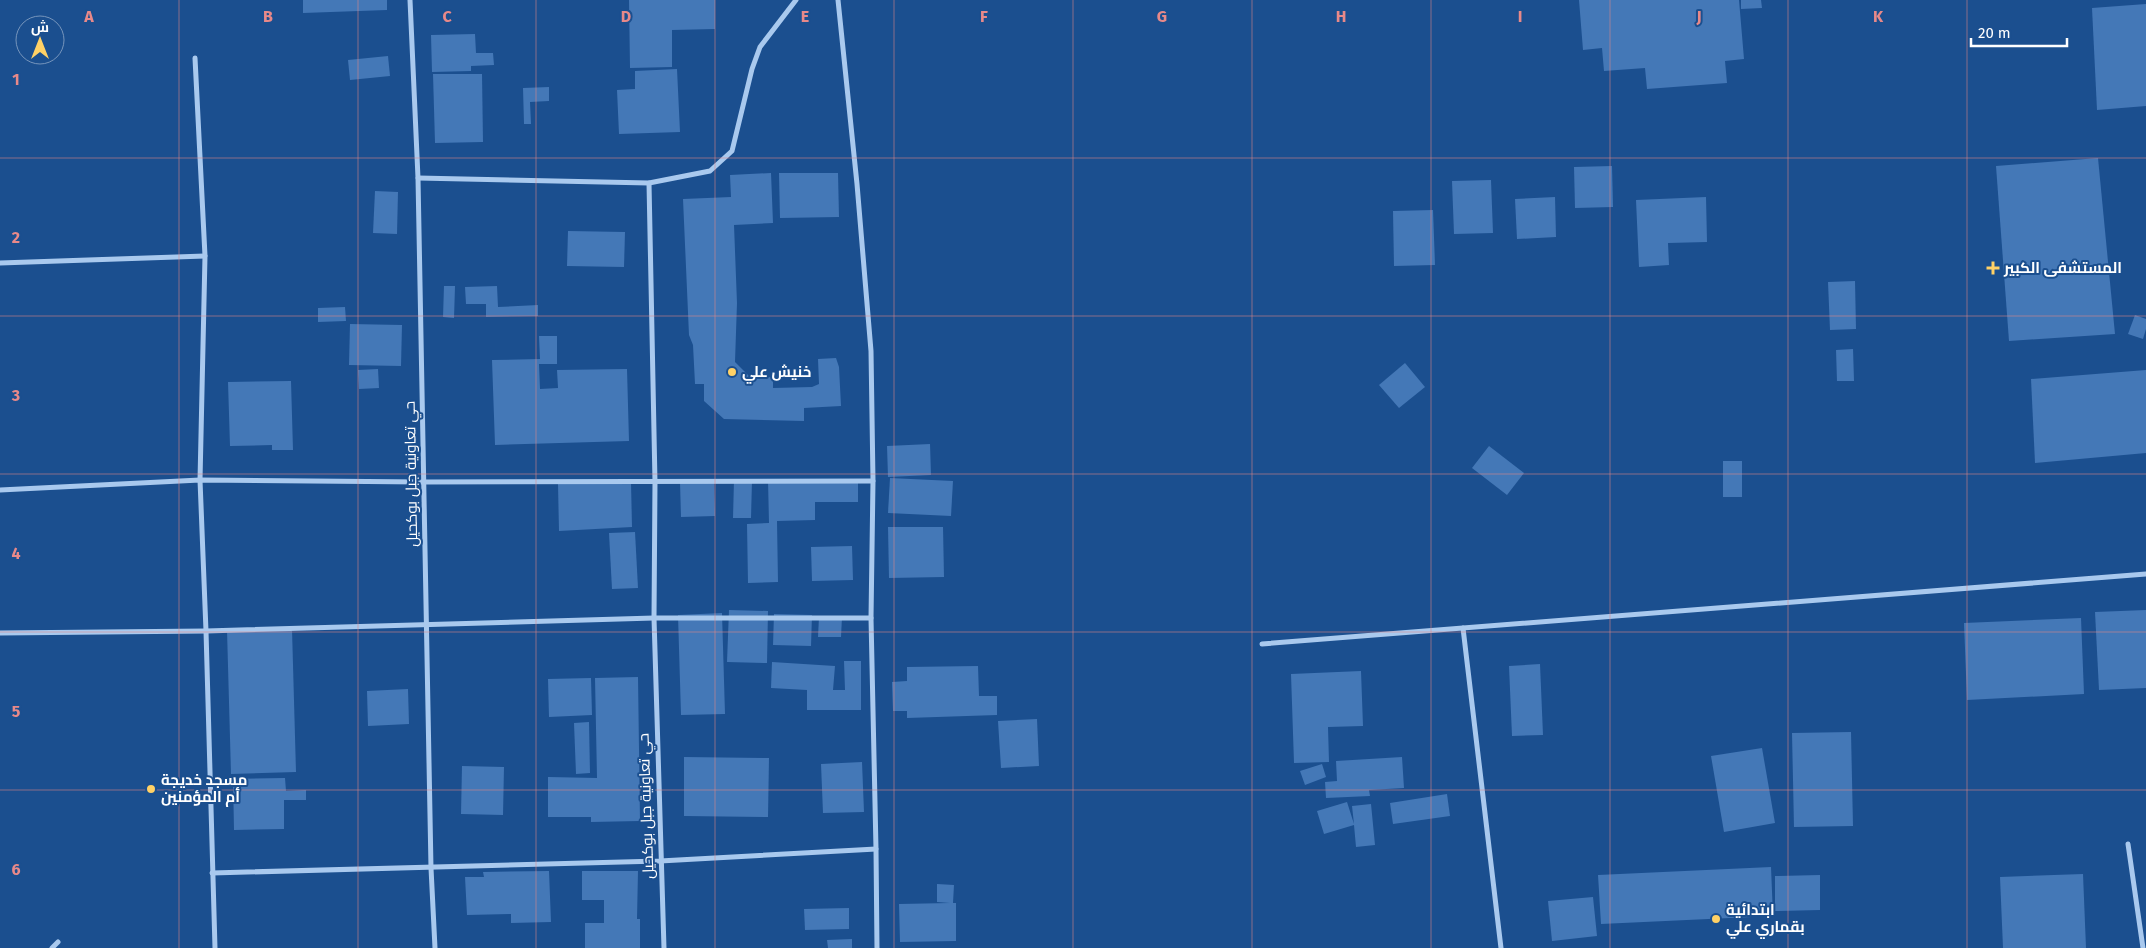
<svg xmlns="http://www.w3.org/2000/svg" width="2146" height="948" font-family="'Fira Sans',Cairo,sans-serif">
	<style>
		.building { fill: #4478b7 }
		.lines { fill: none; stroke-linecap: round; stroke-linejoin: round }
		.minor { stroke: #a9c9ee; stroke-width: 5 }
		.grid { fill: none; stroke: #e88989; stroke-width: 1; stroke-opacity: 0.55 }
		.poi-dot { fill: #ffd166; stroke: #1b4f8f; stroke-width: 2 }
		.labels { text-anchor: middle; stroke-width: 4; stroke-linejoin: round; paint-order: stroke }
		.poi-label { font-size: 15px; font-weight: bold; fill: #fff; stroke: #1b4f8f; text-anchor: start }
		.street-label { font-size: 15px; fill: #fff; stroke: #1b4f8f }
		.grid-label { font-size: 16px; text-anchor: middle; font-weight: bold; fill: #e88989; stroke: #1b4f8f; stroke-width: 4; stroke-linejoin: round; paint-order: stroke }
	</style>
	<rect width="100%" height="100%" fill="#1b4f8f"/>
	<g class="building">
		<polygon points="303,0 387,0 387,10 303,13"/>
		<polygon points="629,0 715,0 715,29 672,30 672,67 630,68"/>
		<polygon points="1579,0 1739,0 1744,59 1725,61 1727,83 1647,89 1645,68 1604,71 1602,48 1583,50"/>
		<polygon points="1741,0 1761,0 1762,8 1741,9"/>
		<polygon points="2146,4 2146,106 2097,110 2092,8"/>
		<polygon points="475,34 476,53 493,53 494,65 471,66 471,71 432,72 431,35"/>
		<polygon points="388,56 390,76 350,80 348,60"/>
		<polygon points="677,69 680,132 619,134 617,90 635,89 635,71"/>
		<polygon points="433,74 482,74 483,142 435,143"/>
		<polygon points="549,87 549,101 530,102 531,124 524,124 523,88"/>
		<polygon points="2098,158 2115,334 2009,341 1996,166"/>
		<polygon points="1612,166 1613,207 1575,208 1574,167"/>
		<polygon points="771,173 773,223 734,225 737,303 735,362 751,378 773,377 773,388 812,387 819,384 818,359 836,358 839,367 841,406 804,408 804,421 724,419 704,401 704,384 695,384 693,345 689,335 683,199 731,197 730,175"/>
		<polygon points="779,173 838,173 839,217 780,218"/>
		<polygon points="1491,180 1493,233 1454,234 1452,181"/>
		<polygon points="375,191 398,192 397,234 373,233"/>
		<polygon points="1555,197 1556,237 1517,239 1515,199"/>
		<polygon points="1706,197 1707,242 1668,243 1669,265 1639,267 1636,200"/>
		<polygon points="1433,210 1435,265 1394,266 1393,211"/>
		<polygon points="568,231 625,232 624,267 567,266"/>
		<polygon points="1855,281 1856,329 1830,330 1828,282"/>
		<polygon points="444,286 455,286 454,318 443,317"/>
		<polygon points="497,286 498,307 538,305 538,316 486,317 486,304 466,304 465,287"/>
		<polygon points="345,307 346,321 318,322 318,308"/>
		<polygon points="2135,315 2146,319 2146,329 2143,339 2128,334"/>
		<polygon points="350,324 402,325 401,366 349,365"/>
		<polygon points="539,336 557,336 557,364 539,364 540,389 558,388 557,370 627,369 629,441 495,445 492,360 540,359"/>
		<polygon points="1853,349 1854,381 1837,381 1836,350"/>
		<polygon points="1405,363 1425,387 1399,408 1379,385"/>
		<polygon points="378,369 379,388 359,389 358,370"/>
		<polygon points="2146,370 2146,453 2035,463 2031,379"/>
		<polygon points="291,381 293,450 272,450 272,445 230,446 228,382"/>
		<polygon points="930,444 931,475 888,477 887,446"/>
		<polygon points="1489,446 1524,473 1507,495 1472,468"/>
		<rect x="1723" y="461" width="19" height="36"/>
		<polygon points="890,478 953,481 951,516 888,513"/>
		<polygon points="858,479 858,502 815,502 815,520 777,521 778,582 748,583 747,524 769,523 768,480"/>
		<polygon points="734,480 752,481 751,518 733,518"/>
		<polygon points="714,481 715,516 681,517 680,482"/>
		<polygon points="631,482 632,527 559,531 558,484"/>
		<polygon points="888,527 943,527 944,577 889,578"/>
		<polygon points="635,532 638,588 612,589 609,533"/>
		<polygon points="852,546 853,580 812,581 811,547"/>
		<polygon points="729,610 768,611 767,663 727,662"/>
		<polygon points="2146,610 2146,688 2099,690 2095,612"/>
		<polygon points="722,613 725,714 681,715 678,615"/>
		<polygon points="774,614 812,615 811,646 773,645"/>
		<polygon points="819,617 842,617 841,637 818,637"/>
		<polygon points="2081,618 2084,694 1967,700 1964,623"/>
		<polygon points="292,629 296,772 231,774 227,630"/>
		<polygon points="844,661 861,661 861,710 807,710 807,690 771,688 772,662 835,666 833,690 845,690"/>
		<polygon points="1540,664 1543,735 1512,736 1509,666"/>
		<polygon points="978,666 979,696 997,696 997,715 907,718 907,711 893,711 892,682 907,681 907,667"/>
		<polygon points="1361,671 1363,726 1328,727 1329,762 1294,763 1291,674"/>
		<polygon points="638,677 640,821 591,822 591,817 548,817 548,777 597,778 595,678"/>
		<polygon points="591,678 592,715 549,717 548,679"/>
		<polygon points="408,689 409,724 368,726 367,691"/>
		<polygon points="1037,719 1039,766 1001,768 998,721"/>
		<polygon points="589,722 590,773 576,774 574,723"/>
		<polygon points="1851,732 1853,826 1794,827 1792,733"/>
		<polygon points="1762,748 1775,823 1724,832 1711,756"/>
		<polygon points="684,757 769,758 768,817 684,816"/>
		<polygon points="1402,757 1404,788 1369,790 1370,796 1326,798 1325,782 1337,781 1336,761"/>
		<polygon points="862,762 864,812 823,813 821,764"/>
		<polygon points="1322,764 1326,777 1305,785 1300,771"/>
		<polygon points="462,766 504,767 503,815 461,814"/>
		<polygon points="285,778 286,791 306,790 306,800 284,800 284,829 234,830 233,779"/>
		<polygon points="1447,794 1450,816 1393,824 1390,803"/>
		<polygon points="1347,802 1354,824 1352,806 1371,804 1375,845 1356,847 1354,825 1324,834 1317,811"/>
		<polygon points="1771,867 1773,916 1601,924 1598,875"/>
		<polygon points="549,871 551,922 511,923 511,914 467,915 465,877 484,877 483,872"/>
		<polygon points="582,871 638,871 637,919 640,919 640,948 585,948 585,923 604,923 604,900 582,900"/>
		<polygon points="2083,874 2086,948 2003,948 2000,877"/>
		<polygon points="1820,875 1820,910 1775,911 1775,876"/>
		<polygon points="937,884 954,885 953,903 956,903 956,941 900,942 899,904 950,903 937,902"/>
		<polygon points="1593,897 1597,936 1552,941 1548,901"/>
		<polygon points="849,908 849,929 805,930 804,909"/>
		<polygon points="852,939 852,948 828,948 827,940"/>
	</g>
	<g class="lines">
		<g class="minor">
			<polyline points="410,0 418,178 431,868 435,948"/>
			<polyline points="838,0 857,184 871,351 873,481 871,618 876,849 877,948"/>
			<polyline points="195,58 205,256 200,480 206,631 215,948"/>
			<polyline points="418,178 649,183 710,171 732,151 752,69 760,47 796,0"/>
			<polyline points="649,183 655,482 654,618 664,948"/>
			<polyline points="0,263 205,256"/>
			<polyline points="0,490 200,480 423,482 873,481"/>
			<polyline points="1463,628 1501,948"/>
			<polyline points="0,633 206,631 654,618 871,618"/>
			<polyline points="1262,644 2146,574"/>
			<polyline points="2128,844 2143,948"/>
			<polyline points="212,873 660,861 876,849"/>
			<polyline points="52,948 58,942"/>
		</g>
	</g>
	<path class="grid" d="M 179,0 L 179,948M 358,0 L 358,948M 536,0 L 536,948M 715,0 L 715,948M 894,0 L 894,948M 1073,0 L 1073,948M 1252,0 L 1252,948M 1431,0 L 1431,948M 1610,0 L 1610,948M 1788,0 L 1788,948M 1967,0 L 1967,948M 0,158 L 2146,158M 0,316 L 2146,316M 0,474 L 2146,474M 0,632 L 2146,632M 0,790 L 2146,790"/>
	<g class="poi-dot">
		<path d="M1990.5 260.5h5v5h5v5h-5v5h-5v-5h-5v-5h5z"/>
		<circle cx="732" cy="372" r="5"/>
		<circle cx="151" cy="789" r="5"/>
		<circle cx="1716" cy="919" r="5"/>
	</g>
	<g class="labels">
		<g class="poi-label">
			<text x="2004" y="273">المستشفى الكبير</text>
			<text x="742" y="377">خنيش علي</text>
			<text x="161" y="785">مسجد خديجة<tspan x="161" dy="17">أم المؤمنين</tspan></text>
			<text x="1726" y="915">ابتدائية<tspan x="1726" dy="17">بقماري علي</tspan></text>
		</g>
		<g class="street-label">
			<text transform="translate(411 474) rotate(-91)" y="5">حي تعاونية جبل بوكحيل</text>
			<text transform="translate(646 806) rotate(-92)" y="5">حي تعاونية جبل بوكحيل</text>
		</g>
	</g>
	<g class="grid-label">
		<text x="89" y="22">A</text>
		<text x="268" y="22">B</text>
		<text x="447" y="22">C</text>
		<text x="626" y="22">D</text>
		<text x="805" y="22">E</text>
		<text x="984" y="22">F</text>
		<text x="1162" y="22">G</text>
		<text x="1341" y="22">H</text>
		<text x="1520" y="22">I</text>
		<text x="1699" y="22">J</text>
		<text x="1878" y="22">K</text>
		<text x="16" y="85">1</text>
		<text x="16" y="243">2</text>
		<text x="16" y="401">3</text>
		<text x="16" y="559">4</text>
		<text x="16" y="717">5</text>
		<text x="16" y="875">6</text>
	</g>
	<g transform="translate(40 40)"><circle r="24" fill="#1b4f8f" stroke="#7695bc"/>
	<path d="M0-4L9 19L0 12L-9 19Z" fill="#ffd166"/>
	<text y="-8" font-size="14" font-weight="bold" text-anchor="middle" fill="#ffffff">ش</text>
	</g>
	<path d="M1971 38v8h96v-8" fill="none" stroke="#ffffff" stroke-width="2.5"/>
	<text x="1978" y="38" font-size="15" fill="#ffffff" stroke="#1b4f8f" stroke-width="4" paint-order="stroke">20 m</text>
</svg>
